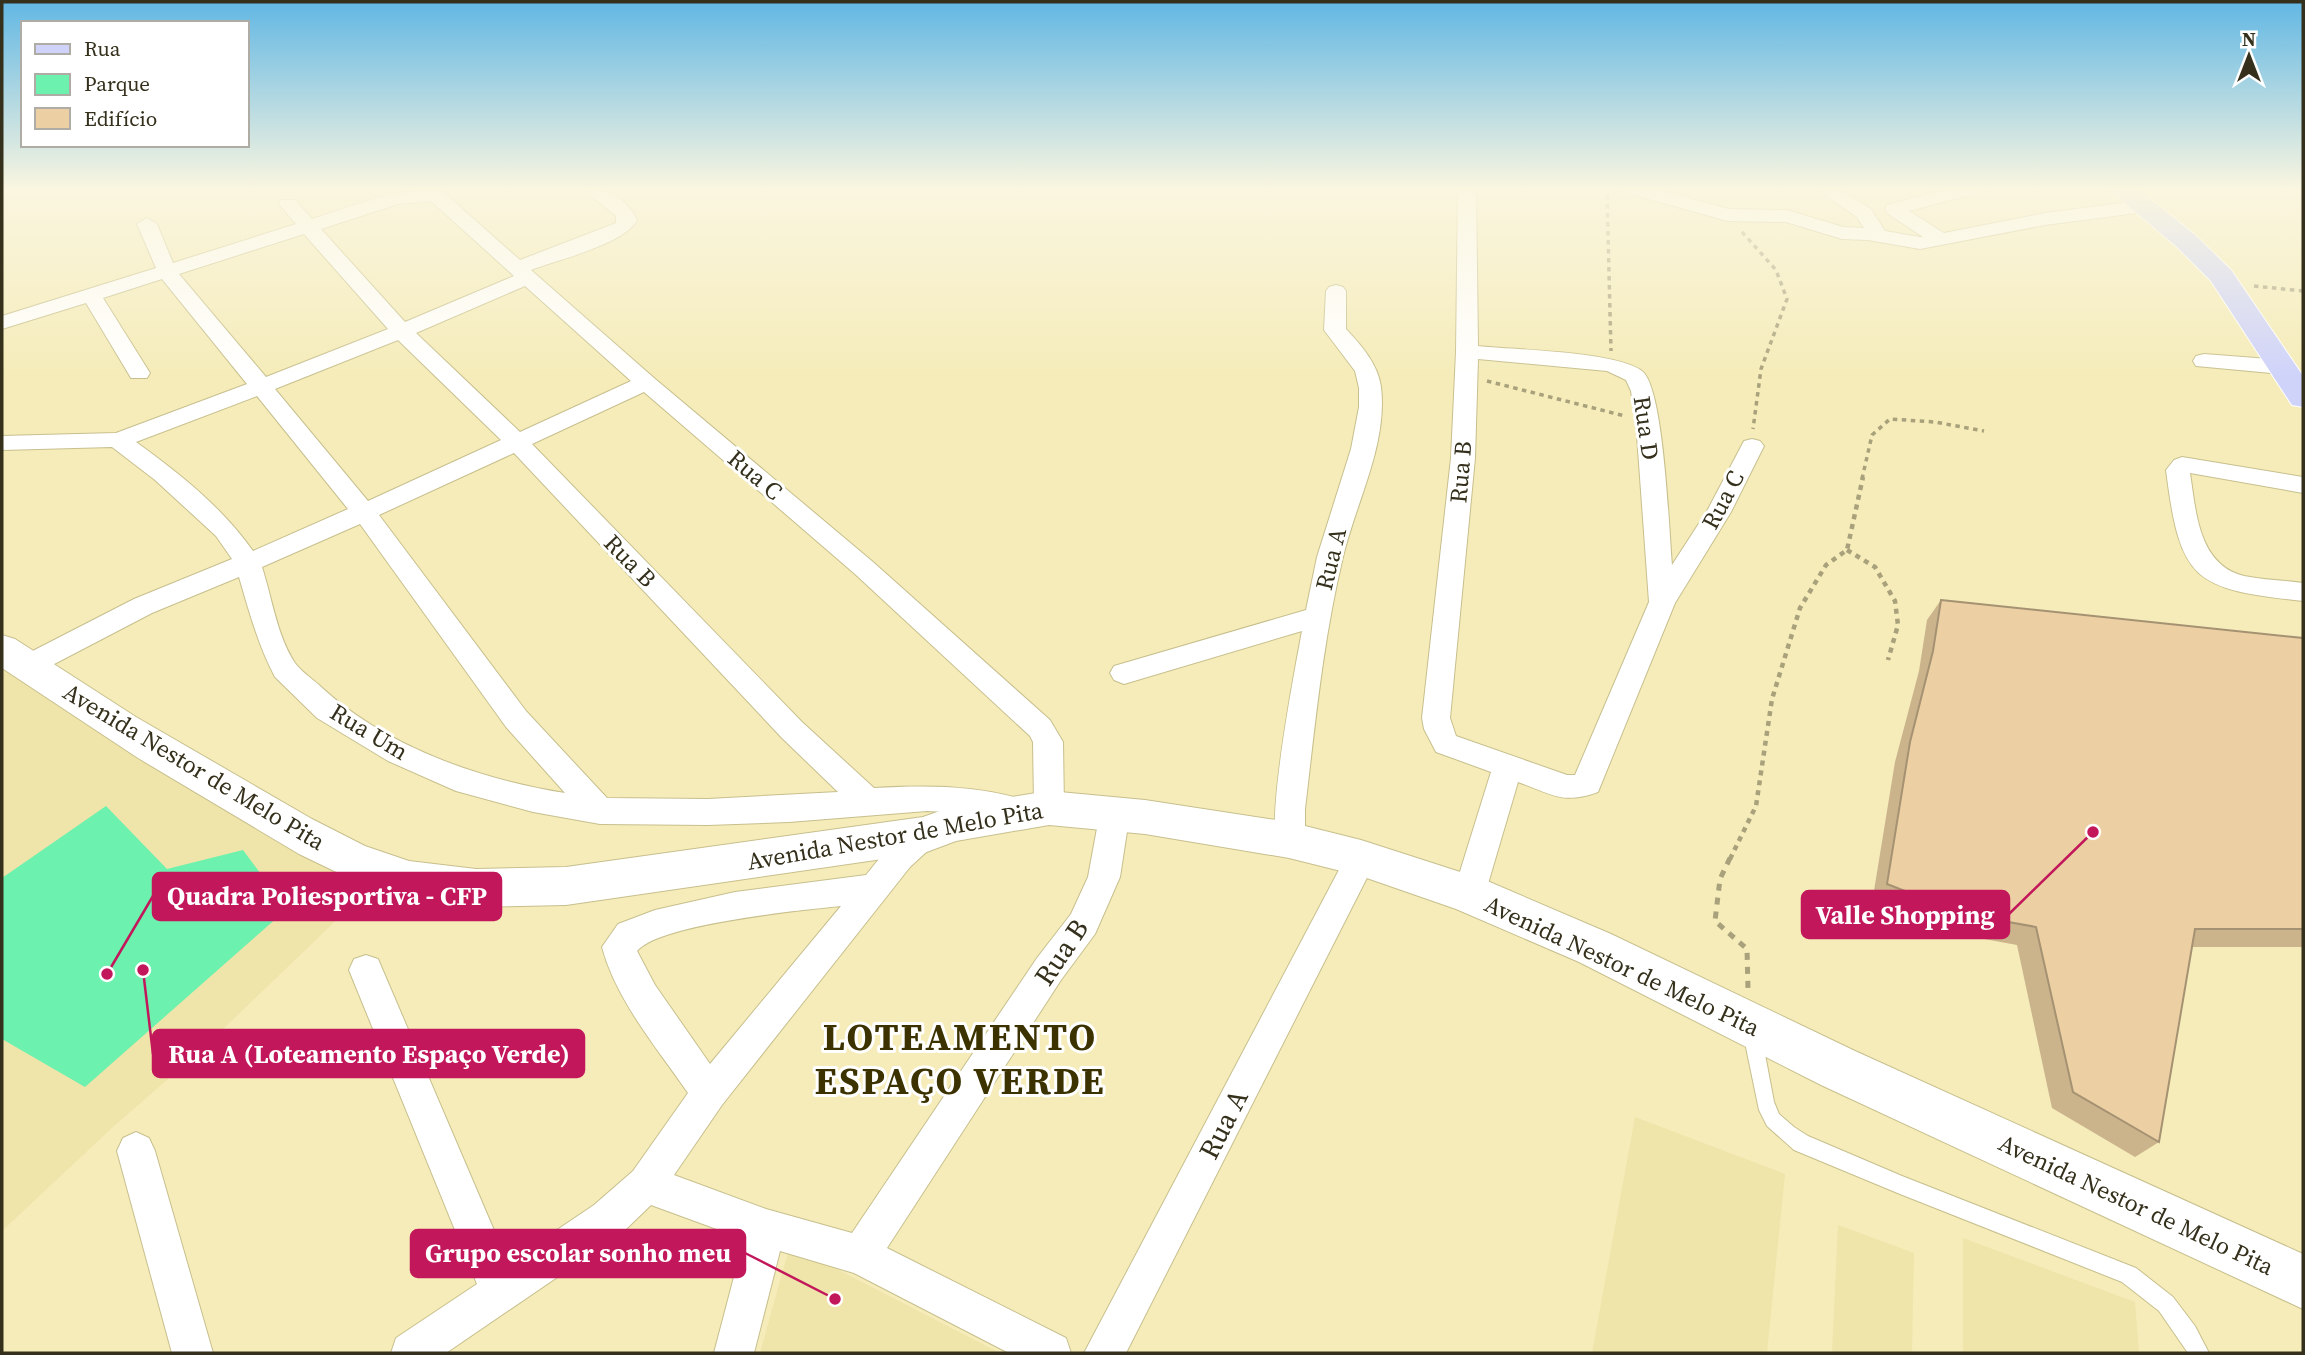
<svg xmlns="http://www.w3.org/2000/svg" width="2305" height="1355" font-family="'Source Serif 4',serif">
	<style>
		.built { fill: #efe4a9 }
		.green { fill: #6cf1af }
		.lines { fill: none; stroke-linecap: round; stroke-linejoin: round }
		.service-casing { stroke: #c7bf8d; stroke-width: 2 }
		.minor-casing { stroke: #c7bf8d; stroke-width: 2 }
		.secondary-casing { stroke: #c7bf8d; stroke-width: 2 }
		.primary-casing { stroke: #fff; stroke-width: 2 }
		.path-far2 { stroke: #a8a17b; stroke-width: 3.5; stroke-dasharray: 4.5 4.5; stroke-linecap: butt }
		.path-far1 { stroke: #a8a17b; stroke-width: 4.5; stroke-dasharray: 5 5; stroke-linecap: butt }
		.path { stroke: #a8a17b; stroke-width: 5; stroke-dasharray: 7 7; stroke-linecap: butt }
		.service { fill: #fff; fill-rule: evenodd }
		.minor { fill: #fff; fill-rule: evenodd }
		.secondary { fill: #fff; fill-rule: evenodd }
		.primary { fill: #cfd3fa; fill-rule: evenodd }
		.wall { fill: #cbb38c }
		.building { fill: #ecd0a3; stroke: #a59272; stroke-width: 2 }
		.labels { text-anchor: middle; stroke-width: 6; stroke-linejoin: round; paint-order: stroke }
		.street-label { font-size: 24px; fill: #34301c; stroke: #fff }
		.near-street-label { font-size: 28px; fill: #34301c; stroke: #fff }
		.near-district-label { font-size: 38px; font-weight: bold; letter-spacing: 2px; fill: #3b3200; stroke: #fff }
		.leader { fill: none; stroke: #c2185b; stroke-width: 2.5 }
		.callout-dot { fill: #c2185b; stroke: #fff; stroke-width: 2.5 }
		.callout { fill: #c2185b; stroke: #c2185b; stroke-width: 2.5 }
		.callout-label { font-size: 26px; text-anchor: middle; font-weight: bold; fill: #fff }
	</style>
	<rect width="100%" height="100%" fill="#f5ecb9"/>
	<g class="built">
		<polygon points="2,664 122,742 371,887 198,1053 114,1126 2,1231"/>
		<polygon points="1635,1117 1785,1174 1767,1353 1592,1353"/>
		<polygon points="1838,1225 1914,1253 1912,1353 1832,1353"/>
		<polygon points="1963,1238 2135,1302 2139,1353 1963,1353"/>
		<polygon points="790,1245 1000,1353 760,1353"/>
	</g>
	<polygon class="green" points="106,806 167,869 243,850 287,909 85,1087 2,1039 2,878"/>
	<g class="lines">
		<g class="service-casing">
			<polygon id="service" points="1752,1025 1758,1027 1761,1033 1774,1102 1779,1114 1794,1127 1808,1136 1902,1176 2136,1268 2173,1297 2195,1326 2209,1353 2188,1353 2159,1311 2122,1282 1900,1194 1794,1150 1767,1126 1759,1110 1743,1033 1746,1027"/>
		</g>
		<g class="minor-casing">
			<g id="minor">
				<path d="M 580,187 C 603,187 627,197 637,220 C 625,244 557,260 531,270 L 654,378 L 873,562 L 1050,720 L 1063,742 L 1064,808 L 1060,817 L 1049,821 L 1037,815 L 1034,821 L 1023,825 L 985,814 L 927,811 L 789,822 L 708,825 L 600,824 L 533,812 L 456,791 L 388,761 L 317,718 L 275,677 C 258,645 249,611 239,577 L 152,613 L 37,673 L 27,676 L 17,673 L 13,666 L 17,659 L 134,599 L 232,559 L 216,536 L 155,480 L 112,447 L 2,450 L 2,436 L 116,433 L 247,384 L 162,279 L 103,298 L 150,373 L 147,378 L 131,378 L 86,303 L 2,329 L 2,316 L 156,268 L 137,224 L 147,218 L 157,224 L 173,263 L 296,224 L 279,204 L 281,200 L 295,200 L 312,219 C 345,209 408,183 442,191 L 520,260 L 616,223 L 616,216 ZM 431,201 L 514,276 L 405,322 L 321,229 L 398,204 ZM 304,234 L 388,329 L 266,377 L 179,274 ZM 525,286 L 631,381 L 520,432 L 416,333 ZM 398,340 L 501,440 L 368,501 L 275,389 ZM 644,392 L 855,574 L 1030,736 L 1033,742 L 1034,803 C 981,785 930,785 874,788 L 802,722 L 532,444 ZM 257,396 L 348,509 L 253,551 C 222,507 179,473 136,442 ZM 514,453 L 782,738 L 838,792 L 708,799 L 607,798 L 526,711 L 379,515 ZM 360,524 L 506,727 L 565,793 C 478,779 384,746 319,685 C 311,678 301,671 295,663 C 277,636 272,598 262,567 Z"/>
				<path d="M 1458,187 L 1476,187 L 1478,346 C 1514,350 1615,351 1642,371 C 1664,387 1669,532 1672,565 L 1707,511 L 1744,441 L 1752,439 L 1760,441 L 1764,446 L 1731,512 L 1675,603 L 1598,792 C 1562,805 1552,794 1518,782 L 1485,894 L 1480,904 L 1469,908 L 1458,904 L 1453,894 L 1491,772 L 1436,752 L 1424,729 L 1422,718 L 1451,458 L 1456,352 ZM 1478,359 L 1607,371 L 1626,380 L 1631,391 L 1636,422 L 1649,602 L 1575,775 L 1567,775 L 1456,736 L 1450,718 L 1475,458 Z"/>
				<polygon points="1617,187 1647,187 1729,209 1787,210 1843,227 1864,228 1857,217 1813,187 1835,187 1871,209 1885,231 1920,237 1923,237 1887,213 1885,209 1887,205 1956,187 1986,187 1984,191 1909,211 1944,233 2045,213 2144,200 2153,206 2144,212 2045,225 1920,249 1868,240 1842,239 1786,222 1728,221 1619,191"/>
				<path d="M 1336,285 L 1343,287 L 1346,291 L 1346,329 C 1361,345 1378,364 1381,387 C 1388,444 1356,502 1343,557 C 1323,640 1315,725 1305,809 L 1305,840 L 1300,849 L 1289,853 L 1278,849 C 1265,822 1295,669 1302,631 L 1124,684 L 1114,680 L 1110,673 L 1114,666 L 1306,610 L 1317,557 L 1351,449 L 1359,407 L 1359,388 L 1355,371 L 1324,330 L 1326,291 L 1329,287 Z"/>
				<polygon points="2204,354 2282,360 2290,362 2293,367 2290,372 2282,374 2196,366 2193,361 2196,356"/>
				<path d="M 2182,457 L 2303,477 L 2303,493 L 2190,473 C 2196,511 2198,565 2244,576 C 2263,580 2284,580 2303,583 L 2303,601 C 2194,589 2180,582 2166,470 L 2174,460 Z"/>
				<path d="M 1115,799 L 1126,803 L 1130,812 L 1120,877 L 1095,934 L 1061,980 L 887,1248 L 1066,1338 L 1071,1353 L 1009,1353 L 854,1273 L 780,1251 L 754,1353 L 714,1353 L 744,1239 L 651,1205 L 622,1233 L 446,1353 L 391,1353 L 396,1338 L 477,1284 L 349,970 L 354,959 L 366,955 L 378,959 L 508,1263 L 594,1205 L 633,1171 L 688,1093 C 657,1048 616,1000 602,947 L 618,924 L 655,910 L 735,892 L 866,875 C 877,862 906,822 924,822 C 928,822 931,825 935,826 L 940,835 L 935,844 L 910,867 L 722,1105 L 674,1175 L 766,1209 L 852,1233 L 1037,958 L 1071,914 L 1088,877 L 1100,812 L 1104,803 ZM 841,906 L 710,1064 L 655,985 L 637,951 C 659,924 802,910 841,906 Z"/>
				<polygon points="1361,845 1372,849 1377,858 1126,1353 1084,1353 1350,849"/>
				<polygon points="136,1132 149,1138 155,1151 213,1353 172,1353 117,1151 123,1138"/>
			</g>
		</g>
		<g class="secondary-casing">
			<polygon id="secondary" points="2,635 15,639 136,717 312,819 365,846 409,861 476,869 566,867 923,817 954,806 1049,791 1145,800 1289,822 1361,840 1485,880 1611,934 1855,1051 2303,1254 2303,1309 1821,1085 1579,962 1456,909 1361,876 1289,858 1145,834 1049,825 956,841 924,853 566,905 476,907 409,899 353,880 299,854 138,758 2,668"/>
		</g>
		<g class="primary-casing">
			<polygon id="primary" points="2106,187 2135,187 2195,235 2231,270 2303,376 2303,407 2292,405 2211,281 2177,247"/>
		</g>
		<g class="path-far2">
			<polyline points="1607,195 1611,351"/>
			<polyline points="1742,232 1776,270 1787,299 1761,369 1753,429"/>
			<polyline points="2254,286 2303,291"/>
			<polyline points="1487,381 1625,416"/>
			<polyline points="1862,479 1872,435 1890,419 1935,422 1984,431"/>
		</g>
		<g class="path-far1">
			<polyline points="1847,550 1875,567 1895,601 1898,625 1888,660"/>
			<polyline points="1730,859 1756,806 1772,699 1800,608 1826,565 1847,550 1863,477"/>
		</g>
		<polyline class="path" points="1730,858 1720,879 1715,921 1747,949 1748,989"/>
		<use href="#service" class="service"/>
		<use href="#minor" class="minor"/>
		<use href="#secondary" class="secondary"/>
		<use href="#primary" class="primary"/>
	</g>
	<polygon class="wall" points="1941,600 2303,638 2303,947 2192,947 2159,1142 2135,1157 2052,1108 2017,945 1946,932 1872,903 1895,762 1919,671 1927,620"/>
	<polygon class="building" points="1941,600 2303,638 2303,929 2195,929 2159,1142 2073,1092 2036,927 1964,914 1887,884 1910,742 1933,651"/>
	<linearGradient id="sky" x2="0" y2="1"><stop stop-color="#61b7e4"/><stop offset="0.5" stop-color="#faf6e0"/><stop offset="1" stop-color="#faf6e0" stop-opacity="0"/></linearGradient>
	<rect width="2305" height="377" fill="url(#sky)"/>
	<g class="labels">
		<g class="street-label">
			<text transform="translate(1646 428) rotate(82)" y="8">Rua D</text>
			<text transform="translate(1461 472) rotate(-85)" y="8">Rua B</text>
			<text transform="translate(755 475) rotate(40)" y="8">Rua C</text>
			<text transform="translate(1723 500) rotate(-62)" y="8">Rua C</text>
			<text transform="translate(1331 559) rotate(-76)" y="8">Rua A</text>
			<text transform="translate(630 561) rotate(46)" y="8">Rua B</text>
			<text transform="translate(369 732) rotate(31)" y="8">Rua Um</text>
			<text transform="translate(194 767) rotate(31)" y="8">Avenida Nestor de Melo Pita</text>
			<text transform="translate(895 836) rotate(-10)" y="8">Avenida Nestor de Melo Pita</text>
			<text transform="translate(1622 966) rotate(25)" y="8">Avenida Nestor de Melo Pita</text>
			<text transform="translate(2136 1205) rotate(25)" y="8">Avenida Nestor de Melo Pita</text>
		</g>
		<g class="near-street-label">
			<text transform="translate(1061 952) rotate(-56)" y="10">Rua B</text>
			<text transform="translate(1223 1124) rotate(-63)" y="10">Rua A</text>
		</g>
		<g class="near-district-label">
			<text x="960" y="1050">LOTEAMENTO<tspan x="960" dy="44">ESPAÇO VERDE</tspan></text>
		</g>
	</g>
	<path class="leader" d="M107 974L153 896M2093 832L2009 914M143 970L153 1054M835 1299L745 1253"/>
	<g class="callout-dot">
		<circle cx="107" cy="974" r="7"/>
		<circle cx="2093" cy="832" r="7"/>
		<circle cx="143" cy="970" r="7"/>
		<circle cx="835" cy="1299" r="7"/>
	</g>
	<g class="callout">
		<rect x="153" y="873" width="348" height="47" rx="7"/>
		<rect x="1802" y="891" width="207" height="47" rx="7"/>
		<rect x="153" y="1030" width="431" height="47" rx="7"/>
		<rect x="411" y="1230" width="334" height="47" rx="7"/>
	</g>
	<g class="callout-label">
		<text x="327" y="905">Quadra Poliesportiva - CFP</text>
		<text x="1905" y="924">Valle Shopping</text>
		<text x="369" y="1063">Rua A (Loteamento Espaço Verde)</text>
		<text x="578" y="1262">Grupo escolar sonho meu</text>
	</g>
	<rect width="2305" height="1355" fill="none" stroke="#34301c" stroke-width="7"/>
	<rect x="21" y="21" width="228" height="126" fill="#ffffff" stroke="#aeaca4" stroke-width="2"/>
	<rect x="35" y="44" width="35" height="10" fill="#cfd3fa" stroke="#aeaca4" stroke-width="2"/>
	<text x="84" y="56" font-size="21" fill="#34301c">Rua</text>
	<rect x="35" y="74" width="35" height="21" fill="#6cf1af" stroke="#aeaca4" stroke-width="2"/>
	<text x="84" y="91" font-size="21" fill="#34301c">Parque</text>
	<rect x="35" y="108" width="35" height="21" fill="#ecd0a3" stroke="#aeaca4" stroke-width="2"/>
	<text x="84" y="126" font-size="21" fill="#34301c">Edifício</text>
	<g transform="translate(2249 56)" stroke="#ffffff" stroke-width="5" paint-order="stroke">
	<path d="M0-5L12 26L0 18L-12 26Z" fill="#34301c"/>
	<text y="-10" font-size="19" font-weight="bold" text-anchor="middle" fill="#34301c">N</text>
	</g>
</svg>
